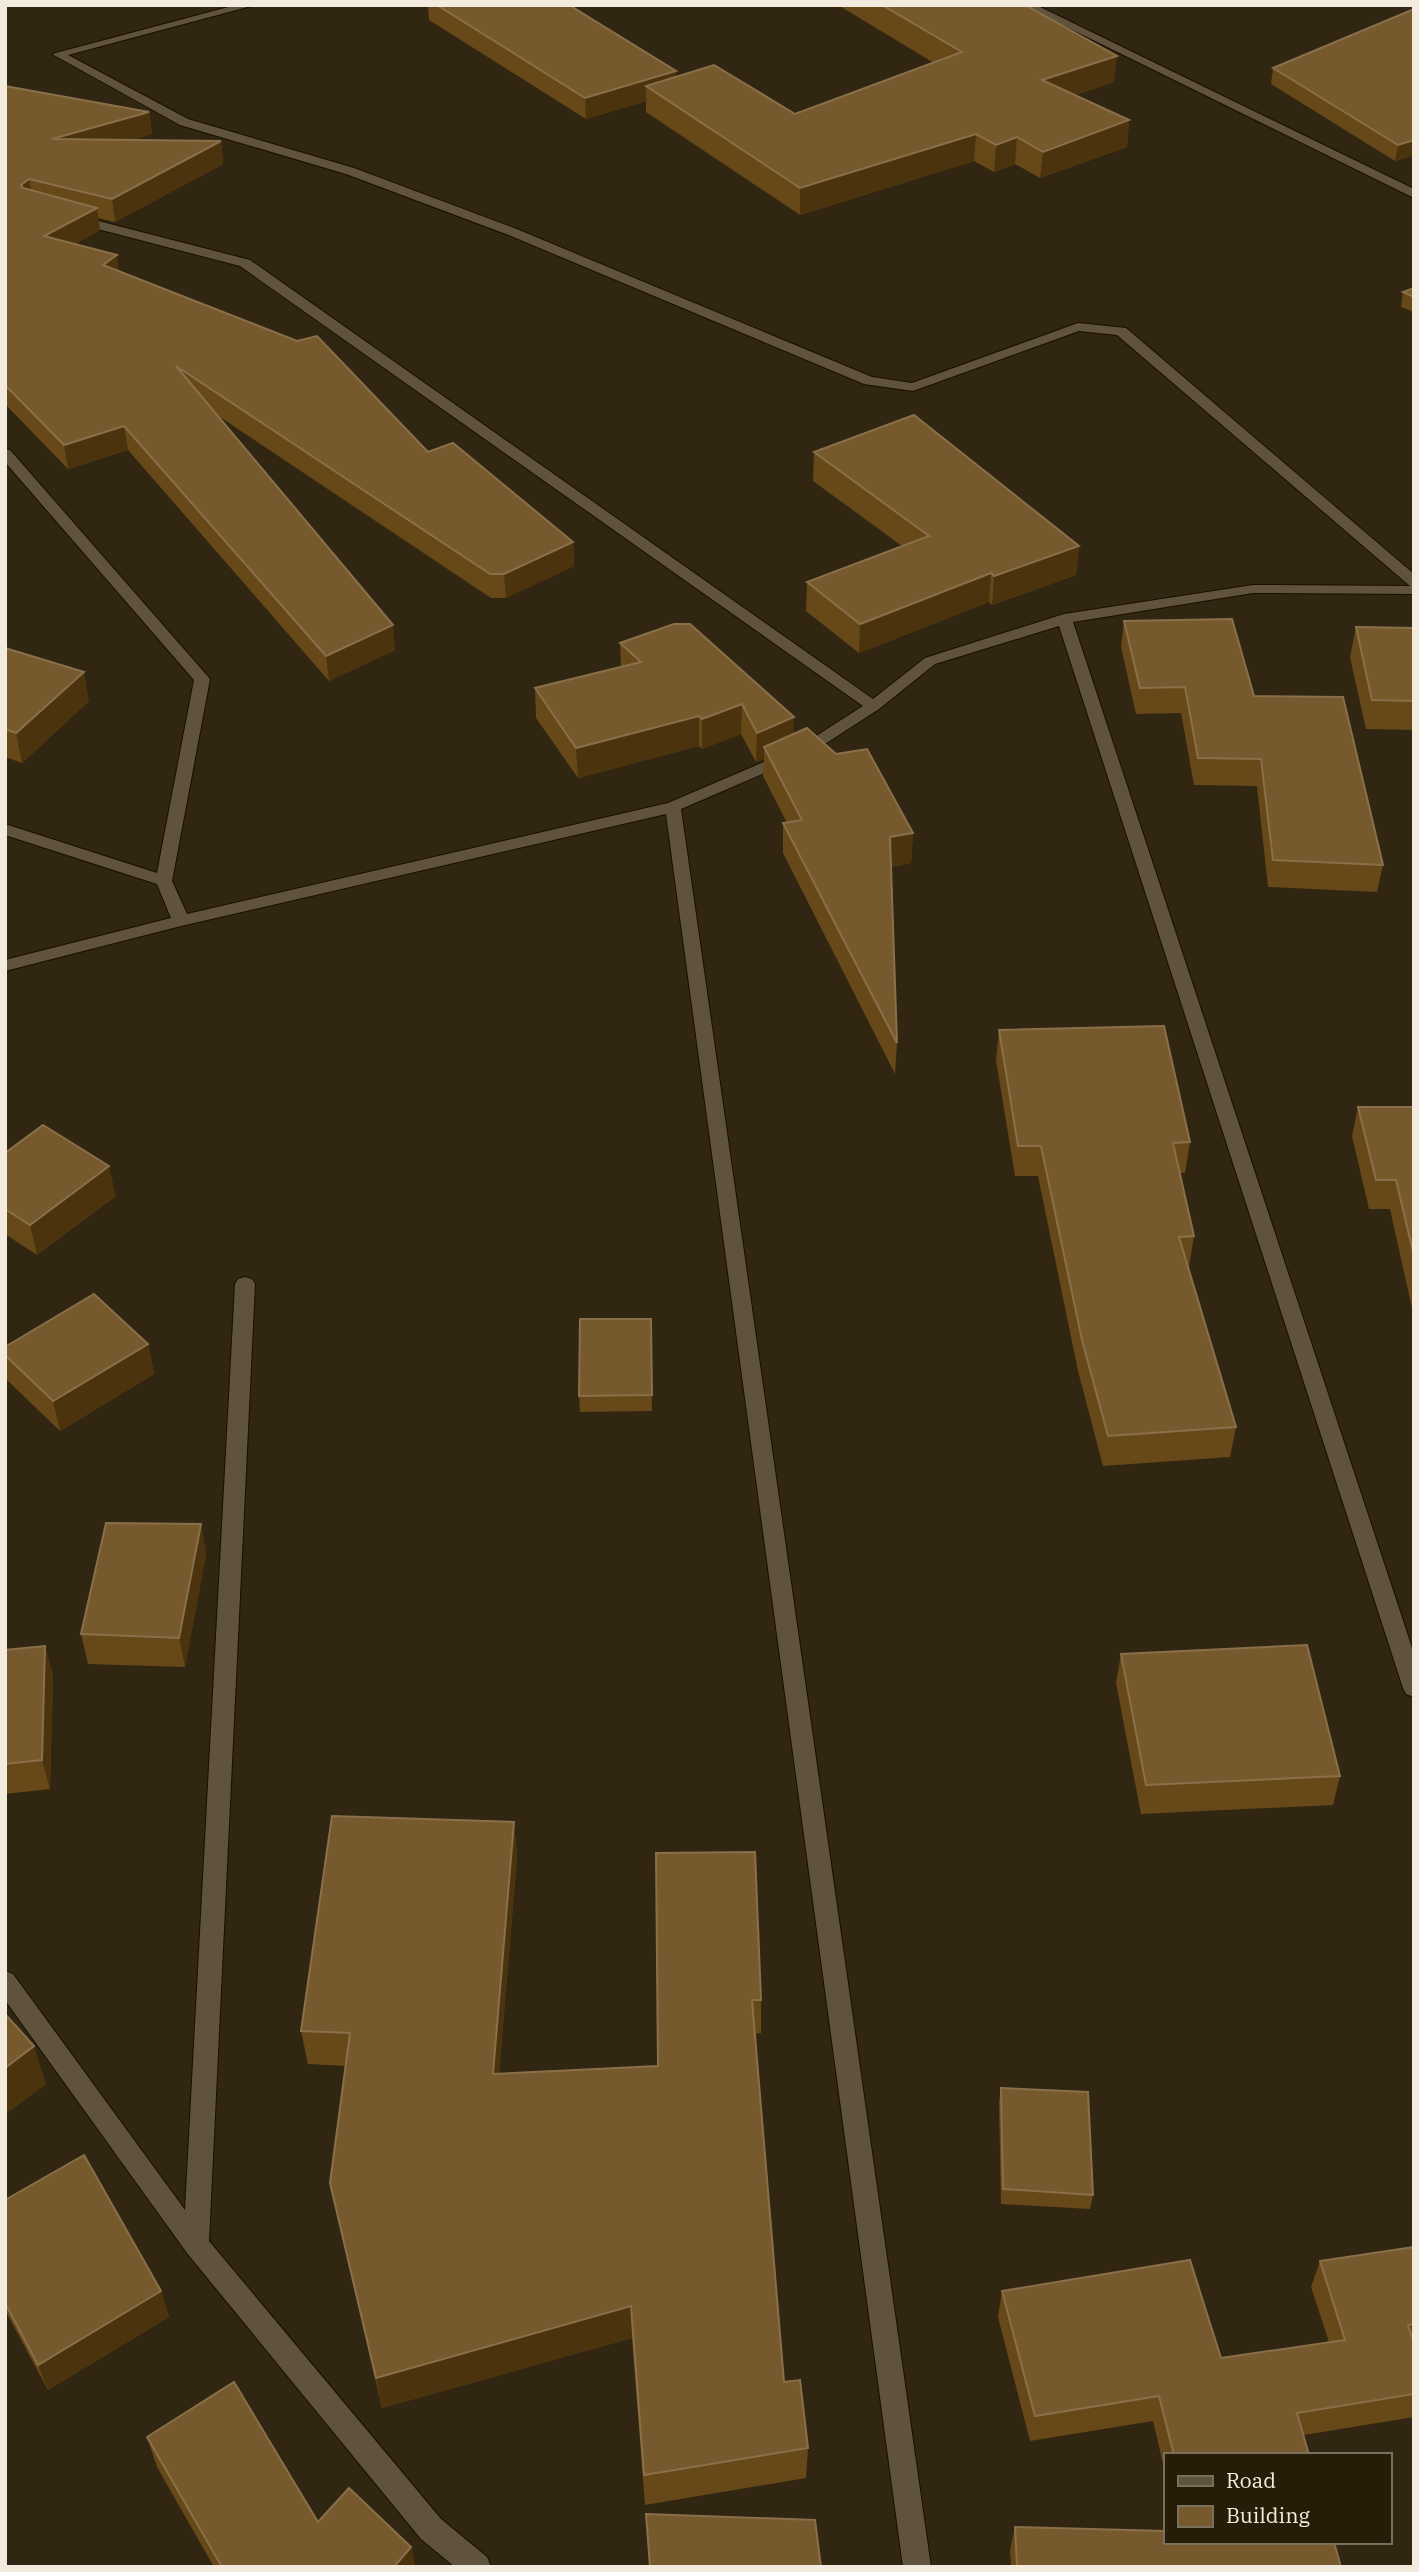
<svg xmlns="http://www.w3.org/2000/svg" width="1419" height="2572" font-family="'IBM Plex Serif',serif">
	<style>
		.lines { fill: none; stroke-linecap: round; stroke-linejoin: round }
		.minor-casing { stroke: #190f00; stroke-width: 2 }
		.minor { fill: #60533e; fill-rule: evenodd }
		.wall { fill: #664819 }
		.shaded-wall { fill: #4b330d }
		.building { fill: #765a2e; stroke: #89704a; stroke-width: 2 }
	</style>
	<rect width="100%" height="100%" fill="#312612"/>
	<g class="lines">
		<g class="minor-casing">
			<g id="minor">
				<polygon points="236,5 255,5 68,55 188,119 354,168 519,230 872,377 912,383 1078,323 1126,328 1414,574 1414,594 1253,593 1073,622 1414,1654 1414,1697 1406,1694 1403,1688 1059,626 935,664 879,709 811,753 681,809 931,2567 903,2567 666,814 181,926 5,971 5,960 171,918 157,884 5,835 5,824 157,873 194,680 5,462 5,449 10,450 210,679 172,881 187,914 668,803 799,747 863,706 240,266 71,222 71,216 75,215 250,260 873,699 925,658 1064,614 1253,585 1410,586 1117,335 1079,331 913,391 864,384 511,236 346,174 180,125 52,54"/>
				<polygon points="1022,5 1036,5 1414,189 1414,198"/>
				<polygon points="245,1277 252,1279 255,1284 209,2241 441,2519 487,2557 491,2567 455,2567 421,2539 187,2253 5,2000 5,1971 13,1974 185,2210 235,1284 238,1279"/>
			</g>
		</g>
		<use href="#minor" class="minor"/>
	</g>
	<g class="wall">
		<polygon points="428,5 569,5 676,71 676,77 795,114 934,63 838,5 1025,5 1114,82 1075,95 1129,120 1127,147 1040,178 1015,164 994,172 974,161 800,215 646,112 646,101 586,119 429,20"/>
		<polygon points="1414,9 1414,155 1395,161 1271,84 1273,68"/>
		<polygon points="5,86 149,112 152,134 131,140 221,141 223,164 115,222 98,218 100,230 75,244 428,452 573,542 574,566 506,598 491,598 217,415 395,650 329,681 128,450 68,469 5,404"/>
		<polygon points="1414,288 1414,312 1401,307 1403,292"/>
		<polygon points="814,452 1079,546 1076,575 992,605 989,602 859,653 806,611 807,582 902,546 813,481"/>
		<polygon points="1124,621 1254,696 1383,865 1377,892 1268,887 1257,786 1194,785 1181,713 1136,714 1121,647"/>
		<polygon points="674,624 794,734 913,833 911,863 891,867 897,1043 895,1074 783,853 783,823 787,823 763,776 764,759 756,762 741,734 702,749 699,746 578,778 536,718 535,688 621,667 620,643"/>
		<polygon points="1356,627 1414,628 1414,730 1366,729 1350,657"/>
		<polygon points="5,638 7,648 89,701 22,763 5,757"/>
		<polygon points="999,1030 1190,1142 1185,1173 1180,1173 1194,1236 1189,1266 1188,1266 1236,1427 1230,1457 1103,1466 1078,1371 1038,1176 1015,1176 996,1060"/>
		<polygon points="1358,1107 1414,1107 1414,1317 1390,1209 1369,1209 1352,1136"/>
		<polygon points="5,1153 116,1196 37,1255 5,1234"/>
		<polygon points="651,1319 652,1411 580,1412 579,1396"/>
		<polygon points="148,1344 154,1374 60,1431 7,1380 5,1372 5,1347"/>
		<polygon points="201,1524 206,1554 185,1667 88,1664 81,1634"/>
		<polygon points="45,1646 53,1676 50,1789 5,1794 5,1650"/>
		<polygon points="1121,1654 1340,1776 1333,1805 1141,1814 1116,1683"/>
		<polygon points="514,1822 517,1857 499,2073 658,2066 656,1853 761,2000 761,2033 754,2034 784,2382 808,2448 806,2478 645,2505 632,2338 382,2408 337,2215 330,2183 346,2066 308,2064 301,2031"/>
		<polygon points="1001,2088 1093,2195 1090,2209 1001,2204 999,2103"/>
		<polygon points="5,2200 161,2291 169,2317 48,2390 5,2310"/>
		<polygon points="1414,2247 1414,2417 1304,2435 1309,2455 1165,2455 1165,2472 1153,2421 1030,2441 998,2317 1002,2291 1221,2358 1329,2342 1311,2287 1320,2261"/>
		<polygon points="147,2437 318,2522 411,2547 415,2567 214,2567 157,2467"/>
		<polygon points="1015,2527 1341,2567 1011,2567 1010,2550"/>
	</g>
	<g class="shaded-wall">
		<polygon points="1117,56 1114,82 1040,106 1042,80"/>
		<polygon points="676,71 676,92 646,86 646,101 586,119 585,98"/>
		<polygon points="149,112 152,134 56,161 52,139"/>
		<polygon points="1129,120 1127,147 1040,178 1043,152"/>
		<polygon points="976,134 974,161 800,215 800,188"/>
		<polygon points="1017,137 1015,164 994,172 996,145"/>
		<polygon points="1414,140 1414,155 1395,161 1398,145"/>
		<polygon points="221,141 223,164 115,222 112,199"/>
		<polygon points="29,179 33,202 21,185"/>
		<polygon points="97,208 100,230 48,259 44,236"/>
		<polygon points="117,255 120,278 103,265"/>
		<polygon points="124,426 128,450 68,469 64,445"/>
		<polygon points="573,542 574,566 506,598 504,574"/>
		<polygon points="1079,546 1076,575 992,605 994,576"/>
		<polygon points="991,573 989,602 859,653 860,624"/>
		<polygon points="393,625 395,650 329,681 326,656"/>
		<polygon points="84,672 89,701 22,763 16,733"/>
		<polygon points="742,704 741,734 702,749 702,719"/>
		<polygon points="699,716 699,746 578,778 576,748"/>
		<polygon points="794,717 793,747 764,747 764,759 756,762 757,733"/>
		<polygon points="913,833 911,863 888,867 890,837"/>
		<polygon points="109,1166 116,1196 37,1255 30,1225"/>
		<polygon points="148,1344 154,1374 60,1431 53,1401"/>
		<polygon points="201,1524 206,1554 185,1667 179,1638"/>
		<polygon points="45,1646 53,1676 50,1789 42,1760"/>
		<polygon points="514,1822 517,1857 496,2107 493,2074"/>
		<polygon points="34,2046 46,2084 5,2115 5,2068"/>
		<polygon points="161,2291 169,2317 48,2390 38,2365"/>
		<polygon points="631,2306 632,2338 382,2408 376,2378"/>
		<polygon points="411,2547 415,2567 394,2567"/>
	</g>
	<g class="building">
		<polygon points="437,5 569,5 676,71 585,98"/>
		<polygon points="882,5 1025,5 1117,56 1042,80 1129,120 1043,152 1017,137 996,145 976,134 800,188 646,86 714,65 795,114 962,52"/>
		<polygon points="1414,9 1414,140 1398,145 1273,68"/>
		<polygon points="5,86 149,112 52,139 221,141 112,199 29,179 21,185 23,188 97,208 44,236 117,255 103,265 297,341 317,336 428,452 453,443 573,542 504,574 490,574 176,366 393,625 326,656 124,426 64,445 5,385"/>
		<polygon points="1414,288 1414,297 1403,292"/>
		<polygon points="914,415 1079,546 994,576 991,573 860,624 807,582 929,536 814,452"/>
		<polygon points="1232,619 1254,696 1343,697 1383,865 1273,860 1261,759 1198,758 1185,687 1140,688 1124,621"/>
		<polygon points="674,624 690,624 794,717 757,733 742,704 702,719 699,716 576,748 535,688 641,662 620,643"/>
		<polygon points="1356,627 1414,628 1414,701 1372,700"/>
		<polygon points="5,648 84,672 16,733 5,729"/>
		<polygon points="807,728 836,754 867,749 913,833 890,837 897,1043 783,823 802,820 764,747"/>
		<polygon points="1164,1026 1190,1142 1173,1143 1194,1236 1179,1237 1236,1427 1108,1436 1082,1340 1041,1146 1018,1146 999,1030"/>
		<polygon points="1358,1107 1414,1107 1414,1256 1396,1180 1376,1180"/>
		<polygon points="43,1125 109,1166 30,1225 5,1209 5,1153"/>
		<polygon points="94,1294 148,1344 53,1401 5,1355 5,1347"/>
		<polygon points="580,1319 651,1319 652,1395 579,1396"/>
		<polygon points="106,1523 201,1524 179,1638 81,1634"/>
		<polygon points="1307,1645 1340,1776 1146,1785 1121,1654"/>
		<polygon points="45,1646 42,1760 5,1764 5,1650"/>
		<polygon points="332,1816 514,1822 493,2074 658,2066 656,1853 755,1852 761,2000 752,2000 784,2382 800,2380 808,2448 644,2475 631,2306 376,2378 330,2183 350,2033 301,2031"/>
		<polygon points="5,2014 34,2046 5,2068"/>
		<polygon points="1001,2088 1088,2092 1093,2195 1003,2189"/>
		<polygon points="84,2155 161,2291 38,2365 5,2303 5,2200"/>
		<polygon points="1414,2247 1414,2324 1408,2325 1414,2343 1414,2394 1297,2413 1309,2455 1174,2455 1159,2396 1035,2416 1002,2291 1190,2260 1221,2358 1345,2340 1320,2261"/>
		<polygon points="234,2382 318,2522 349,2488 411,2547 394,2567 222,2567 147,2437"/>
		<polygon points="646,2514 815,2520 821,2567 650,2567"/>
		<polygon points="1015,2527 1165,2531 1165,2542 1334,2542 1341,2567 1017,2567"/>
	</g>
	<rect width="1419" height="2572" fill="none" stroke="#f2ebde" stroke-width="14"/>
	<rect x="1164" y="2453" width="228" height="91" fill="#271c08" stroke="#786f5e" stroke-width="2"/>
	<rect x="1178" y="2476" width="35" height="10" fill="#60533e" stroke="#786f5e" stroke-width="2"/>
	<text x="1226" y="2488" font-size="21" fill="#f2ebde">Road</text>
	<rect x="1178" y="2506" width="35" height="21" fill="#765a2e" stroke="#786f5e" stroke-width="2"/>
	<text x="1226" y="2523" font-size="21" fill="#f2ebde">Building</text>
</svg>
